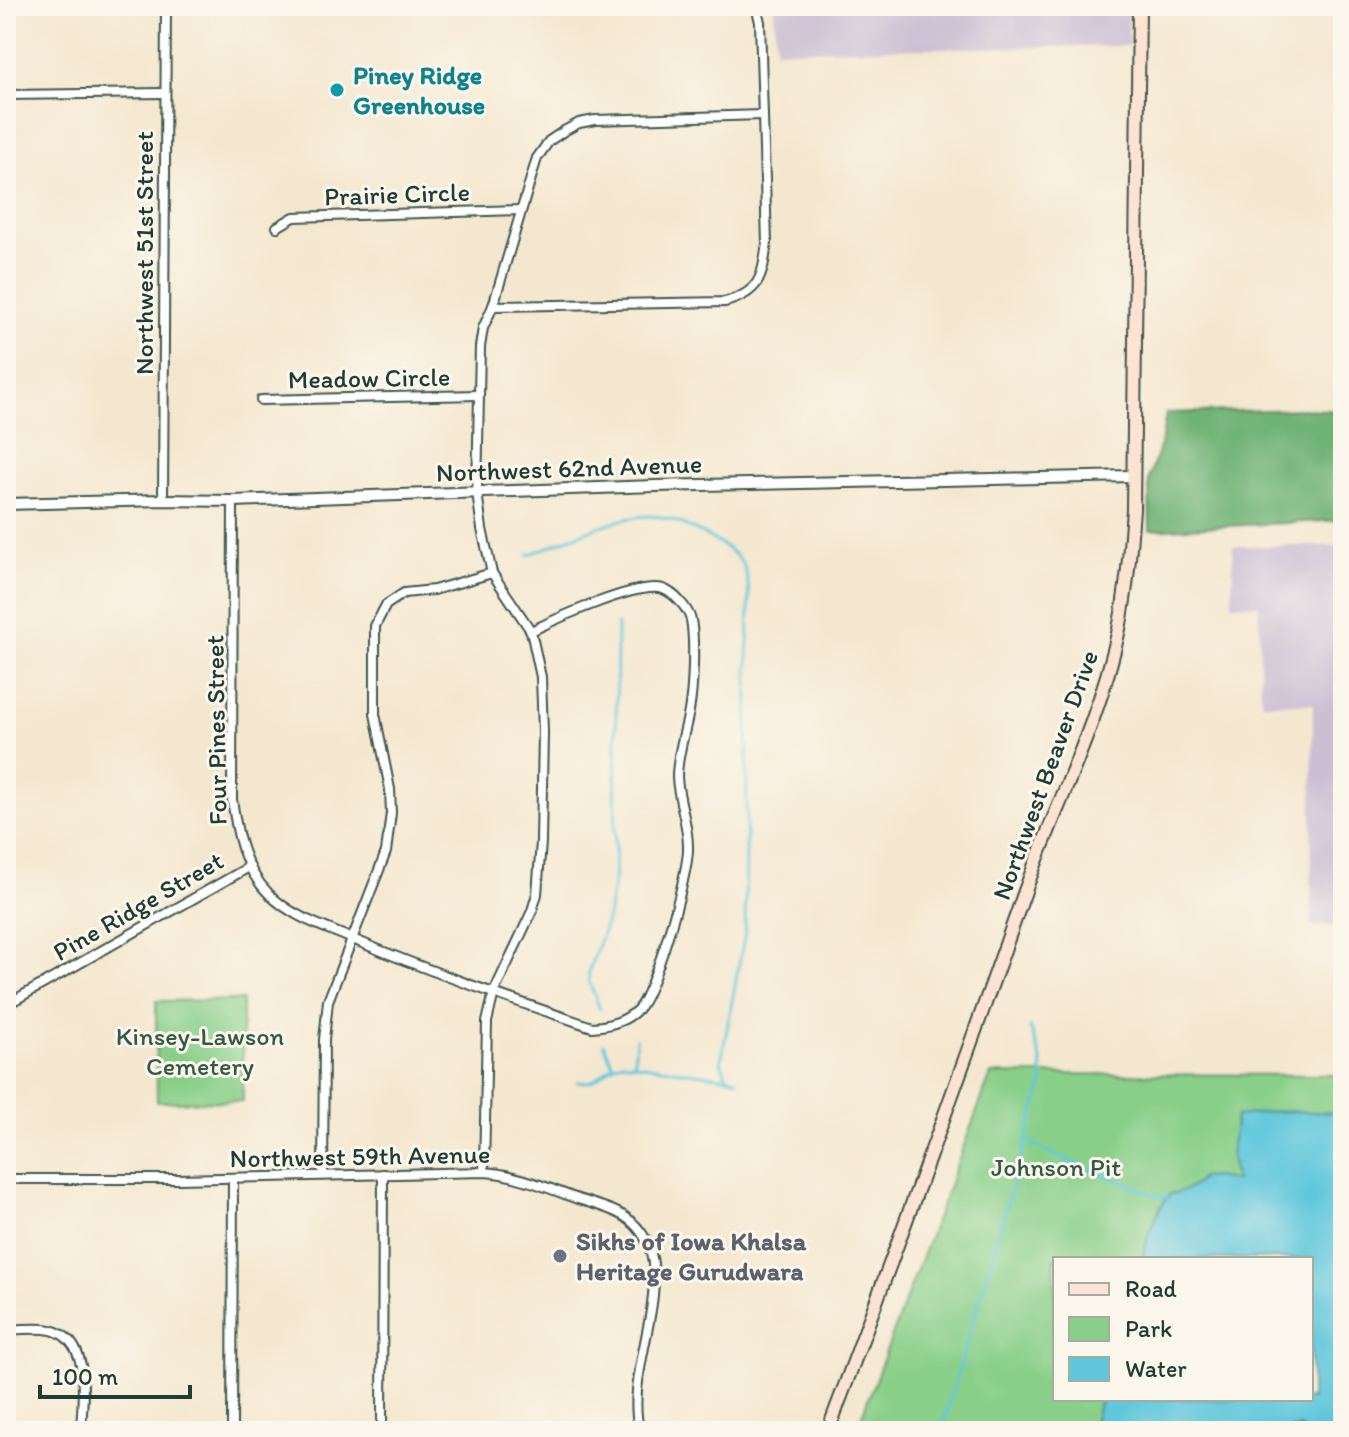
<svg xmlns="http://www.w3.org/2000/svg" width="1349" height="1437" font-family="Itim,sans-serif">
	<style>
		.industrial { fill: #ccbfd4 }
		.green { fill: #89cf89; stroke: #54865e; stroke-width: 2; fill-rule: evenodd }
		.forest { fill: #6eb275; stroke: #467854; stroke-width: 2 }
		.water { fill: #60c7dc; stroke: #408288; stroke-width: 2 }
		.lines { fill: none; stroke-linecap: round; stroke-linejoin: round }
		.stream { stroke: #60c7dc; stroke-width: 3 }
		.minor-casing { stroke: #3f564b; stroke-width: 12 }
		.tertiary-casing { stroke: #3f564b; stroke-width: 14 }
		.secondary-casing { stroke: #3f564b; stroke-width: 16 }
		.minor { stroke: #fff; stroke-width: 8 }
		.tertiary { stroke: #fff; stroke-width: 10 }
		.secondary { stroke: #fee3d2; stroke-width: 12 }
		.culture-dot { fill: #0f9aa8; stroke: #fbf7ec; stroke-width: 3 }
		.worship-dot { fill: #6b7280; stroke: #fbf7ec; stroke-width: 3 }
		.labels { text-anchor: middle; stroke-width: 6; stroke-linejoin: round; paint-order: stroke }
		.culture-label { font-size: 26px; font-weight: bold; fill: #0d838f; stroke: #fbf7ec; text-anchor: start }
		.street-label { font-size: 26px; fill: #1f3d34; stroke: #fbf7ec }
		.park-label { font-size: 26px; fill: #345a45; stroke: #fbf7ec }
		.worship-label { font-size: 26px; font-weight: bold; fill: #5b616d; stroke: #fbf7ec; text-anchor: start }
	</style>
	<rect width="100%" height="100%" fill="#fbf7ec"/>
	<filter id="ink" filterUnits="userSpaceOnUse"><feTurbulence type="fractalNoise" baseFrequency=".0125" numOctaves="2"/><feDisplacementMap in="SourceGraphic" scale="16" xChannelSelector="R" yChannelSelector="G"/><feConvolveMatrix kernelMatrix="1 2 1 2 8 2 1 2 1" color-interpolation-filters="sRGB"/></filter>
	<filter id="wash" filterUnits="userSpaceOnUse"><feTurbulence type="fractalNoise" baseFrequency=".006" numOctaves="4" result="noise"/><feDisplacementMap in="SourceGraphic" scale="32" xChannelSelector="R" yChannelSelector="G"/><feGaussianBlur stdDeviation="1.8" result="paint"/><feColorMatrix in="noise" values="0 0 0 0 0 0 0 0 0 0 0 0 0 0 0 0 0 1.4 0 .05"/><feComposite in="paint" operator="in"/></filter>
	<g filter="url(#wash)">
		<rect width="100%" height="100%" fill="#f4e7cf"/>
		<g class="industrial">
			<polygon points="774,6 1128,6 1129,46 776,50"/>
			<polygon points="1233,546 1343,546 1343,926 1311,926 1313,704 1261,703 1259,605 1232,604"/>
		</g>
		<g class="green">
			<polygon points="242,1000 243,1101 157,1102 156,1001"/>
			<path d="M 991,1074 L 1343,1075 L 1343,1431 L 856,1431 ZM 1055,1259 L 1311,1259 L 1311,1399 L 1055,1399 Z"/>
		</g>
		<polygon class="forest" points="1305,409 1343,411 1343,520 1150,530 1149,479 1162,438 1166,413"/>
		<path class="water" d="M 1277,1111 L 1343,1113 L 1343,1424 L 1335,1424 L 1332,1431 L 1303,1431 L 1300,1427 L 1288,1431 L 1092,1431 L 1100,1399 L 1311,1399 L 1311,1259 L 1144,1259 C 1145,1238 1157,1209 1170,1194 C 1181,1192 1195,1188 1201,1178 L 1216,1177 L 1235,1181 L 1231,1154 L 1236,1116 Z"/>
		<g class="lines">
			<g class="stream">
				<path d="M 528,555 C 562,542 618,514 653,516 C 674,518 692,528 710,538 C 742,555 749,565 749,601 L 745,932 L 721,1061 L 726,1076 L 737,1080"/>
				<polyline points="600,1009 589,982 589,970 608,917 615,873 617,625"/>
				<polyline points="604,1044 613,1065"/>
				<polyline points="634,1063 636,1039"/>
				<path d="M 577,1082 C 603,1085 602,1067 622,1062 L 729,1078"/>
				<polyline points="1027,1141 1052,1154 1152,1194 1166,1197"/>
				<polyline points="941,1431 1043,1082 1041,1059 1030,1027"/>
			</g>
		</g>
	</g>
	<g filter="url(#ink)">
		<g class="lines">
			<g class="minor-casing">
				<g id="minor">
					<polyline points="6,95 165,93"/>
					<polyline points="277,227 294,217 520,210"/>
					<path d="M 493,306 L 725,302 C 761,292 762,277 767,243 L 760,22 L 756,6"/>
					<polyline points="261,400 478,395"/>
					<polyline points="163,500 166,6"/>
					<path d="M 233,501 L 232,799 C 237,834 243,868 269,894 C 293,918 325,927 355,940 C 433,973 513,1000 592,1027 C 608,1026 625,1022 637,1010 C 654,993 688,876 688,849 C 689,825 678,801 677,777 C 677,755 685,733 689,711 C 693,690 695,641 691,620 C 688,608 674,593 663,589 C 638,581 556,619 531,631"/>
					<polyline points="6,1005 249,867"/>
					<polyline points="484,1172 487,1022 494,992 532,911 537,894 541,842 543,732 541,677 531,631 492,573 482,529 477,492 480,347 483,328 493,306 537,158 549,141 564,131 579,123 595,120 763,115"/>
					<polyline points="323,1175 324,1040 328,1001 386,852 391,813 390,789 375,714 375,626 386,605 404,593 434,590 492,573"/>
					<path d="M 6,1179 L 178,1179 L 484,1172 C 516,1174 548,1188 578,1199 C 593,1204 611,1208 624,1216 C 692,1260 620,1368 640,1431"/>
					<path d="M 6,1329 C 20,1330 38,1327 51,1330 C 93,1341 82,1399 81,1431"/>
					<polyline points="232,1431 233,1178"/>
					<polyline points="382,1431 383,1174"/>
				</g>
			</g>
			<g class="tertiary-casing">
				<polyline id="tertiary" points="6,504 163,500 233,501 655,486 1133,476"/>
			</g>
			<g class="secondary-casing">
				<path id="secondary" d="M 828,1431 C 895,1252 961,1072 1025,891 C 1056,805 1100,720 1119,629 C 1127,590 1130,550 1133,509 L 1139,6"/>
			</g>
			<use href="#minor" class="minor"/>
			<use href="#tertiary" class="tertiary"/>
			<use href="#secondary" class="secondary"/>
		</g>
	</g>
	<circle class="culture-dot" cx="337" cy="90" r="8"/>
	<circle class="worship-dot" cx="560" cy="1256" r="8"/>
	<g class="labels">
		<g class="culture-label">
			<text x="353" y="84">Piney Ridge<tspan x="353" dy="30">Greenhouse</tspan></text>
		</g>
		<g class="street-label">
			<text transform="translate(397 194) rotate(-2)" y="9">Prairie Circle</text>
			<text transform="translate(144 253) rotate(-90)" y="9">Northwest 51st Street</text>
			<text transform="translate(369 378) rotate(-1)" y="9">Meadow Circle</text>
			<text transform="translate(569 468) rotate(-2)" y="9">Northwest 62nd Avenue</text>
			<text transform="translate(216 730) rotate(-91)" y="9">Four Pines Street</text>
			<text transform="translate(1045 775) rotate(-70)" y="9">Northwest Beaver Drive</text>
			<text transform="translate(138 906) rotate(-30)" y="9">Pine Ridge Street</text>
			<text transform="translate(360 1156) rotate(-1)" y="9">Northwest 59th Avenue</text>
		</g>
		<g class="park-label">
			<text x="200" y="1045">Kinsey-Lawson<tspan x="200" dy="30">Cemetery</tspan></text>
			<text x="1056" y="1176">Johnson Pit</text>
		</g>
		<g class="worship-label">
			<text x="576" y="1250">Sikhs of Iowa Khalsa<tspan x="576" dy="30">Heritage Gurudwara</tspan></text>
		</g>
	</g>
	<rect width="1349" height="1437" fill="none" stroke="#fbf7ec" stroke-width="32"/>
	<rect x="1053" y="1257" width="260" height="144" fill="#fbf7ec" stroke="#a3ada2" stroke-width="2"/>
	<rect x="1069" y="1283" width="40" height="12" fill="#fee3d2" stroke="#a3ada2" stroke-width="2"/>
	<text x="1125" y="1297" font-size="24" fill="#1f3d34">Road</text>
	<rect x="1069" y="1317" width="40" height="24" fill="#89cf89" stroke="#a3ada2" stroke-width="2"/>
	<text x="1125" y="1337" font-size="24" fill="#1f3d34">Park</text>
	<rect x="1069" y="1357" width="40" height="24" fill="#60c7dc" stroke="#a3ada2" stroke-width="2"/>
	<text x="1125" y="1377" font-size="24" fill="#1f3d34">Water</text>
	<path d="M40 1385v12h150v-12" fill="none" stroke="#1f3d34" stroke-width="4"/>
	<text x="52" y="1385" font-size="24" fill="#1f3d34" stroke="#fbf7ec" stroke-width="6" paint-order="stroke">100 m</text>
</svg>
